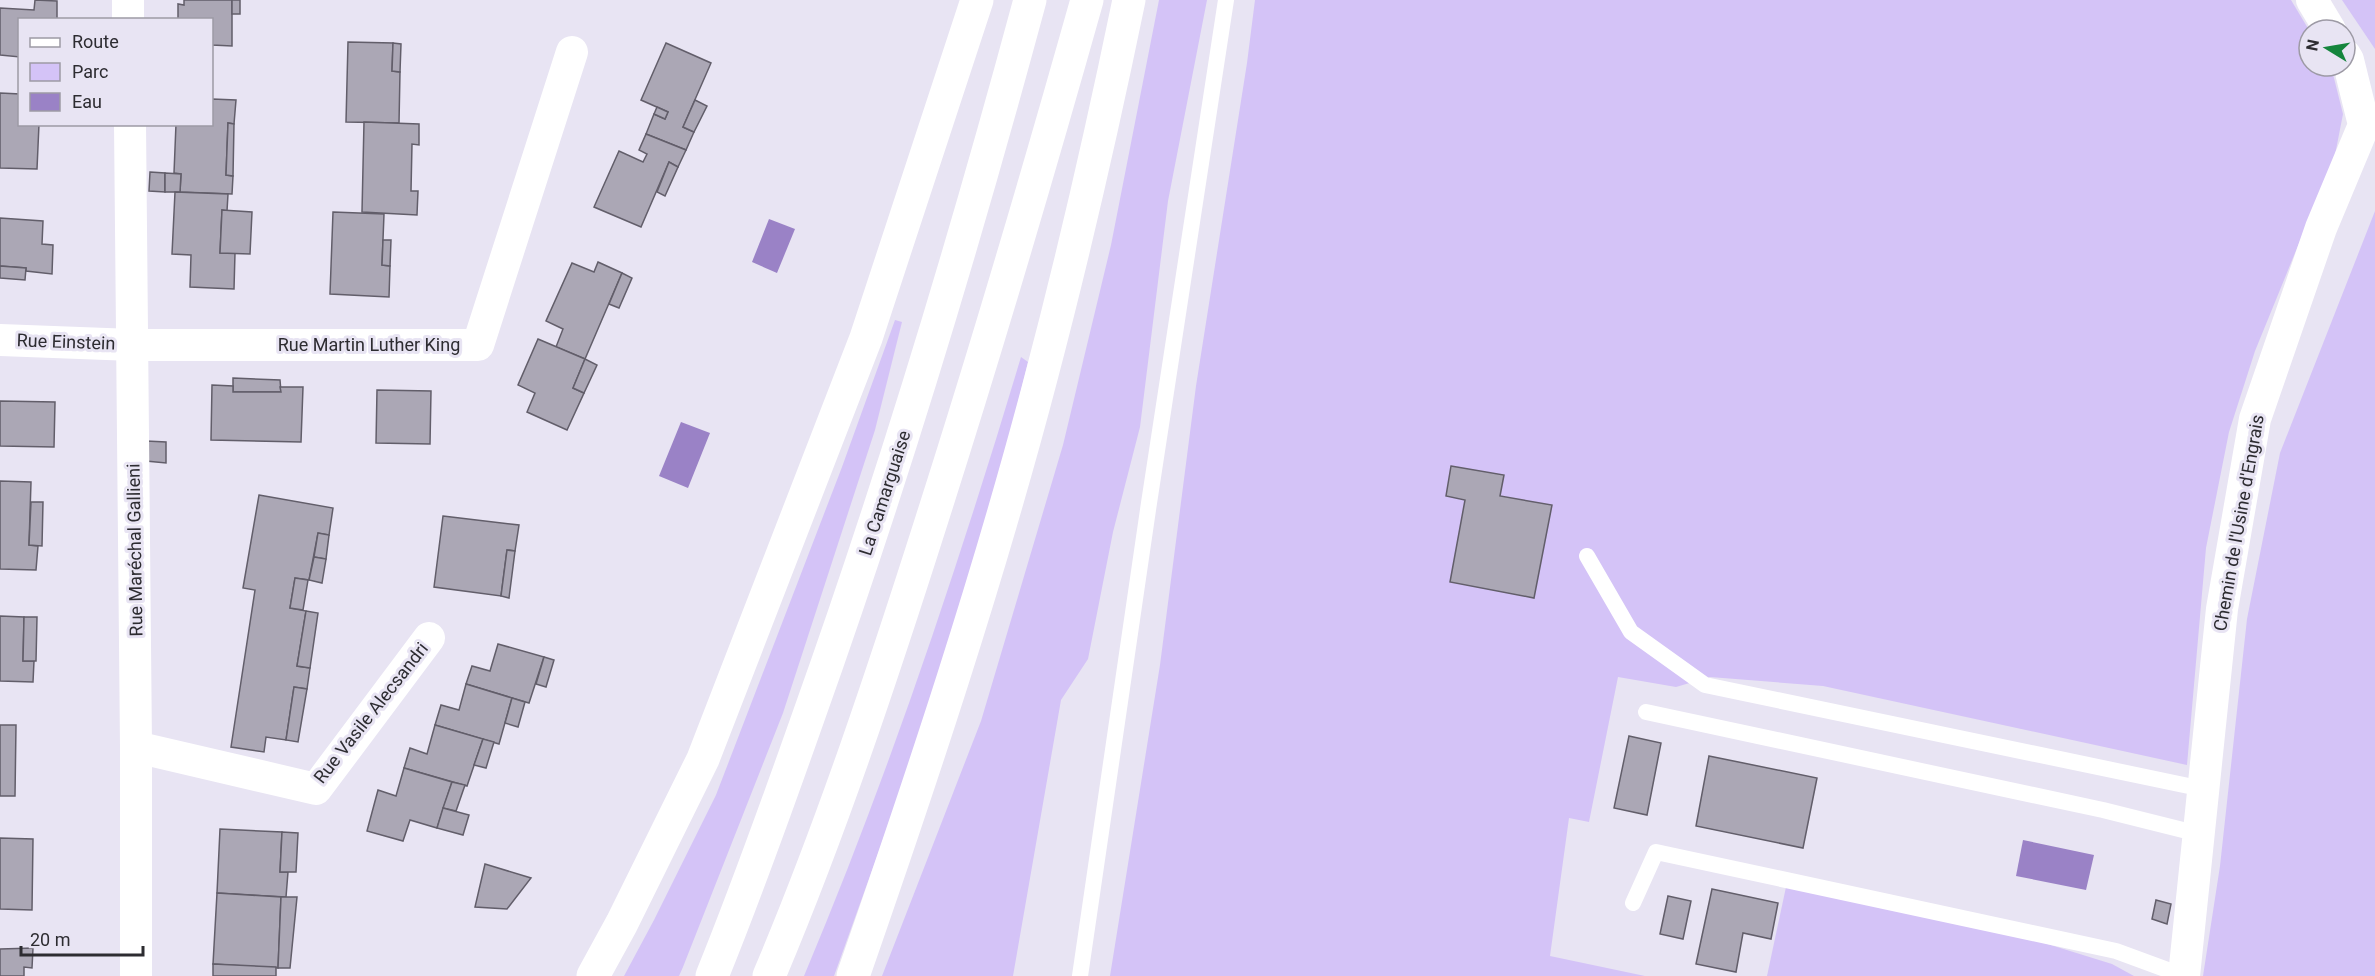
<svg xmlns="http://www.w3.org/2000/svg" width="2375" height="976" font-family="Roboto,sans-serif">
	<style>
		.green { fill: #d4c3f7 }
		.water { fill: #9a82c6 }
		.building { fill: #aba7b5; stroke: #625e6a; stroke-width: 1.5 }
		.lines { fill: none; stroke-linecap: round; stroke-linejoin: round }
		.lane { stroke: #fff; stroke-width: 16 }
		.street { stroke: #fff; stroke-width: 32 }
		.highway { stroke: #fff; stroke-width: 33 }
		.labels { text-anchor: middle; stroke-width: 6; stroke-linejoin: round; paint-order: stroke }
		.street-label { font-size: 18px; fill: #2d2c31; stroke: #e8e4f3 }
	</style>
	<rect width="100%" height="100%" fill="#e8e4f3"/>
	<g class="green">
		<polygon points="1159,0 1207,0 1168,201 1140,427 1113,532 1088,659 1061,700 1013,976 882,976 981,721 1063,445 1111,245"/>
		<polygon points="1255,0 2291,0 2309,30 2309,66 2331,66 2343,114 2335,155 2255,351 2229,432 2206,548 2187,765 1823,686 1710,677 1676,687 1618,677 1589,822 1569,818 1550,956 1645,976 1110,976 1160,665 1196,386 1247,63"/>
		<polygon points="2342,0 2375,0 2375,49"/>
		<polygon points="2375,211 2375,976 2203,976 2220,866 2247,619 2280,453"/>
		<polygon points="895,320 902,322 875,430 783,713 683,967 679,976 624,976 654,920 716,795 842,467"/>
		<path d="M 1021,357 L 1028,362 L 1001,471 L 916,748 L 834,976 L 804,976 C 889,774 958,567 1021,357 Z"/>
		<polygon points="1786,887 2041,942 2112,964 2134,976 1767,976"/>
	</g>
	<g class="water">
		<polygon points="769,219 795,229 777,273 752,262"/>
		<polygon points="681,422 710,433 688,488 659,476"/>
		<polygon points="2023,840 2094,855 2086,890 2016,876"/>
	</g>
	<g class="building">
		<polygon points="35,0 57,1 57,20 20,20 20,57 0,55 0,8 34,10"/>
		<polygon points="184,0 232,0 232,46 212,45 212,20 178,20 178,4 184,5"/>
		<rect x="232" y="0" width="8" height="14"/>
		<polygon points="348,42 393,43 392,71 400,72 399,123 346,122"/>
		<polygon points="393,43 401,44 400,72 392,71"/>
		<polygon points="666,43 711,63 683,127 694,132 686,150 646,134 654,114 665,119 668,112 641,100"/>
		<polygon points="0,93 20,94 20,124 39,124 37,169 0,168"/>
		<polygon points="212,99 236,100 234,124 228,123 226,175 233,176 232,194 180,192 181,174 174,173 176,124 212,124"/>
		<polygon points="695,100 707,106 694,132 683,127"/>
		<polygon points="657,107 668,112 665,119 654,114"/>
		<polygon points="364,122 419,124 419,145 412,144 411,191 418,191 417,215 362,212"/>
		<polygon points="228,123 234,124 233,176 226,175"/>
		<polygon points="646,134 686,150 678,167 669,162 641,227 594,207 619,151 643,162 647,154 639,150"/>
		<polygon points="669,162 678,167 665,196 657,192"/>
		<polygon points="150,172 165,173 165,192 149,191"/>
		<polygon points="165,173 181,174 180,192 165,192"/>
		<polygon points="175,192 228,194 227,211 222,210 220,253 235,253 234,289 190,287 191,255 172,254"/>
		<polygon points="222,210 252,212 250,254 220,253"/>
		<polygon points="333,212 384,214 382,265 390,266 389,297 330,294"/>
		<polygon points="0,218 43,221 42,244 53,245 52,274 26,271 26,268 0,266"/>
		<polygon points="383,240 391,240 390,266 382,265"/>
		<polygon points="598,262 622,273 585,359 556,347 563,329 546,321 572,263 594,272"/>
		<polygon points="0,266 26,268 25,280 0,278"/>
		<polygon points="622,273 632,278 619,308 609,304"/>
		<polygon points="538,339 585,359 573,388 584,393 567,430 527,412 535,393 518,385"/>
		<polygon points="585,359 597,365 584,393 573,388"/>
		<polygon points="233,378 280,380 281,392 233,392"/>
		<polygon points="212,385 233,386 233,392 281,392 280,387 303,387 301,442 211,440"/>
		<polygon points="377,390 431,391 430,444 376,443"/>
		<polygon points="0,401 55,402 54,447 0,446"/>
		<polygon points="146,441 166,442 166,463 146,461"/>
		<polygon points="1451,466 1504,475 1500,496 1552,505 1534,598 1450,582 1465,500 1446,496"/>
		<polygon points="0,481 31,482 29,545 38,546 36,570 0,569"/>
		<polygon points="259,495 333,508 329,535 318,533 309,580 295,578 290,608 306,611 297,666 310,668 307,689 294,687 286,740 266,737 264,752 231,747 255,590 243,588"/>
		<polygon points="31,502 43,502 42,546 29,545"/>
		<polygon points="443,516 519,525 515,551 507,550 501,596 434,587"/>
		<polygon points="318,533 329,535 326,559 314,557"/>
		<polygon points="507,550 515,551 509,598 501,596"/>
		<polygon points="314,557 326,559 322,583 309,580"/>
		<polygon points="295,578 308,580 303,610 290,608"/>
		<polygon points="306,611 318,613 310,668 297,666"/>
		<polygon points="0,616 24,617 23,661 34,661 33,682 0,681"/>
		<polygon points="24,617 37,617 36,661 23,661"/>
		<polygon points="498,644 544,657 529,703 466,684 472,666 490,671"/>
		<polygon points="544,657 554,660 546,687 536,684"/>
		<polygon points="466,684 512,698 499,744 435,725 441,705 459,710"/>
		<polygon points="294,687 307,689 298,742 286,740"/>
		<polygon points="512,698 525,702 518,727 505,723"/>
		<polygon points="0,725 16,725 15,796 0,796"/>
		<polygon points="435,725 483,739 467,786 404,768 410,748 427,754"/>
		<polygon points="1629,736 1661,743 1647,815 1614,808"/>
		<polygon points="483,739 494,742 486,768 474,765"/>
		<polygon points="1709,756 1817,778 1803,848 1696,826"/>
		<polygon points="404,768 452,782 437,828 410,820 403,841 367,831 378,790 396,796"/>
		<polygon points="452,782 465,785 456,811 443,808"/>
		<polygon points="443,808 469,815 463,835 437,828"/>
		<polygon points="220,829 282,832 280,872 288,872 286,897 217,893"/>
		<polygon points="282,832 298,833 296,872 280,872"/>
		<polygon points="0,838 33,839 32,910 0,909"/>
		<polygon points="485,864 531,878 507,909 475,907"/>
		<polygon points="1712,889 1778,903 1771,939 1743,933 1736,972 1696,964"/>
		<polygon points="217,893 281,897 278,968 213,964"/>
		<polygon points="1668,896 1691,901 1683,939 1660,934"/>
		<polygon points="281,897 297,897 290,968 278,968"/>
		<polygon points="2156,900 2171,904 2167,924 2152,919"/>
		<polygon points="33,948 32,968 24,967 24,976 0,976 0,949"/>
		<polygon points="213,964 276,967 276,976 213,976"/>
	</g>
	<g class="lines">
		<g class="lane">
			<polyline points="1587,556 1631,632 1705,685 2203,789"/>
			<polyline points="1646,712 2103,810 2199,834"/>
			<polyline points="1633,903 1656,852 2116,951 2184,976"/>
			<polyline points="1080,976 1149,503 1226,0"/>
		</g>
		<g class="street">
			<polyline points="128,0 128,20"/>
			<polyline points="2312,0 2330,30"/>
			<polyline points="130,124 136,747 136,976"/>
			<polyline points="0,340 133,345 478,345 572,52"/>
			<polyline points="136,747 316,789 429,638"/>
			<polyline points="2184,976 2222,609 2255,419 2321,228 2364,125 2348,60 2345,55"/>
		</g>
		<g class="highway">
			<polyline points="593,976 622,923 703,759 866,338 977,0"/>
			<path d="M 712,976 C 747,890 778,803 809,715 C 893,480 965,241 1030,0"/>
			<path d="M 769,976 C 832,827 883,673 932,519 C 987,347 1038,174 1087,0"/>
			<path d="M 853,976 C 922,778 988,580 1041,378 C 1074,253 1103,126 1129,0"/>
		</g>
	</g>
	<g class="labels">
		<g class="street-label">
			<text transform="translate(66 342) rotate(2)" y="6">Rue Einstein</text>
			<text x="369" y="351">Rue Martin Luther King</text>
			<text transform="translate(885 493) rotate(-72)" y="6">La Camarguaise</text>
			<text transform="translate(2239 523) rotate(-80)" y="6">Chemin de l'Usine d'Engrais</text>
			<text transform="translate(135 550) rotate(-91)" y="6">Rue Maréchal Gallieni</text>
			<text transform="translate(371 713) rotate(-52)" y="6">Rue Vasile Alecsandri</text>
		</g>
	</g>
	<rect x="18" y="18" width="195" height="108" fill="#e8e4f3" stroke="#9d9aa5" stroke-width="1.5"/>
	<rect x="30" y="38" width="30" height="9" fill="#ffffff" stroke="#9d9aa5" stroke-width="1.5"/>
	<text x="72" y="48" font-size="18" fill="#2d2c31">Route</text>
	<rect x="30" y="63" width="30" height="18" fill="#d4c3f7" stroke="#9d9aa5" stroke-width="1.5"/>
	<text x="72" y="78" font-size="18" fill="#2d2c31">Parc</text>
	<rect x="30" y="93" width="30" height="18" fill="#9a82c6" stroke="#9d9aa5" stroke-width="1.5"/>
	<text x="72" y="108" font-size="18" fill="#2d2c31">Eau</text>
	<g transform="translate(2327 48) rotate(281)"><circle r="28" fill="#e8e4f3" stroke="#9d9aa5" stroke-width="1.5"/>
	<path d="M0-4.5L10 22L0 15L-10 22Z" fill="#15853d"/>
	<text y="-9" font-size="16" font-weight="bold" text-anchor="middle" fill="#2d2c31">N</text>
	</g>
	<path d="M21 946v9h122v-9" fill="none" stroke="#2d2c31" stroke-width="3"/>
	<text x="30" y="946" font-size="18" fill="#2d2c31" stroke="#e8e4f3" stroke-width="4.5" paint-order="stroke">20 m</text>
</svg>
